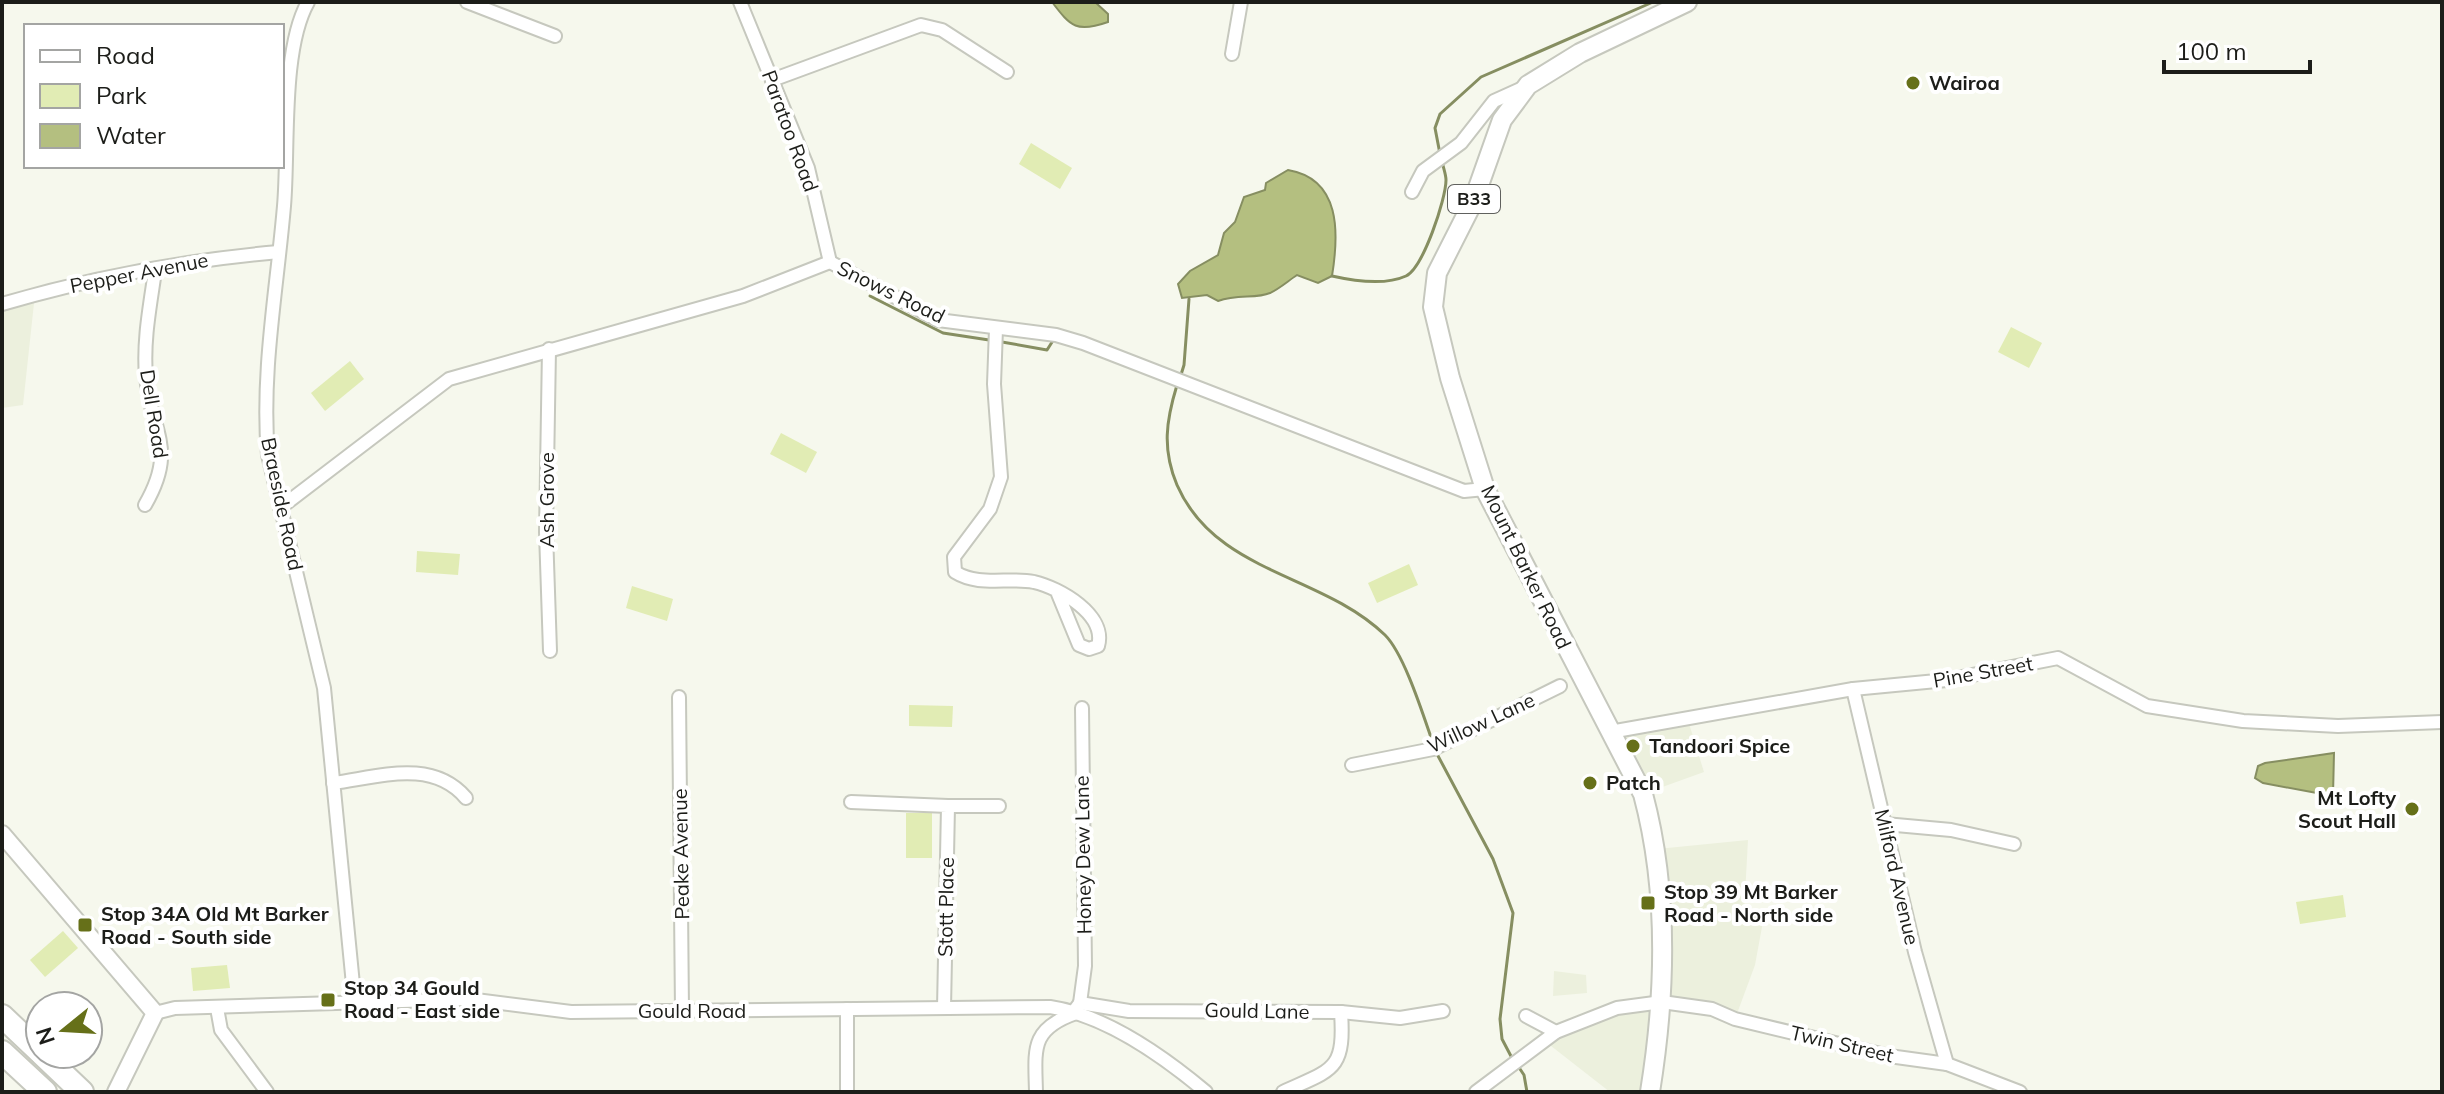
<svg xmlns="http://www.w3.org/2000/svg" width="2444" height="1094" font-family="Mulish,sans-serif">
	<style>
		.built { fill: #ecf0dd }
		.green { fill: #e1ecb4 }
		.water { fill: #b4bf80; stroke: #868e61; stroke-width: 2 }
		.lines { fill: none; stroke-linecap: round; stroke-linejoin: round }
		.stream { stroke: #868e61; stroke-width: 3 }
		.minor-casing { stroke: #c6c8be; stroke-width: 16 }
		.secondary-casing { stroke: #c6c8be; stroke-width: 20 }
		.primary-casing { stroke: #c6c8be; stroke-width: 22 }
		.motorway-casing { stroke: #c6c8be; stroke-width: 26 }
		.minor { stroke: #fff; stroke-width: 12 }
		.secondary { stroke: #fff; stroke-width: 16 }
		.primary { stroke: #fff; stroke-width: 18 }
		.motorway { stroke: #fff; stroke-width: 22 }
		.poi-dot { fill: #667019; stroke: #fff; stroke-width: 3 }
		.labels { text-anchor: middle; stroke-width: 8; stroke-linejoin: round; paint-order: stroke }
		.shield { fill: #fff; stroke: #60615e; stroke-width: 2 }
		.shield-label { font-size: 18px; font-weight: bold; fill: #1c1d19 }
		.poi-label { font-size: 20px; font-weight: bold; fill: #1c1d19; stroke: #fff; text-anchor: start }
		.street-label { font-size: 20px; fill: #1c1d19; stroke: #fff }
	</style>
	<rect width="100%" height="100%" fill="#f6f8ed"/>
	<g class="built">
		<polygon points="35,294 23,405 2,408 2,304"/>
		<polygon points="1687,717 1704,772 1643,794 1610,732"/>
		<polygon points="1748,840 1744,913 1764,916 1755,965 1735,1019 1662,1002 1650,1092 1610,1092 1546,1042 1617,1008 1662,1001 1657,849"/>
		<polygon points="1554,971 1586,975 1587,993 1553,996"/>
	</g>
	<g class="green">
		<polygon points="1031,143 1072,168 1060,189 1019,164"/>
		<polygon points="2011,327 2042,343 2029,368 1998,352"/>
		<polygon points="350,361 364,379 325,411 311,393"/>
		<polygon points="781,433 817,452 806,473 770,454"/>
		<polygon points="417,551 460,554 458,575 416,572"/>
		<polygon points="1409,564 1418,585 1377,603 1368,583"/>
		<polygon points="632,586 673,599 667,621 626,608"/>
		<polygon points="909,705 953,706 952,727 909,726"/>
		<rect x="906" y="813" width="26" height="45"/>
		<polygon points="2343,895 2346,917 2300,924 2296,902"/>
		<polygon points="63,931 78,948 45,977 30,960"/>
		<polygon points="227,965 230,988 193,991 191,968"/>
	</g>
	<g class="water">
		<path d="M 1052,2 L 1095,2 L 1108,14 L 1108,22 C 1077,33 1071,27 1052,2 Z"/>
		<path d="M 1288,170 C 1341,179 1339,233 1332,276 L 1318,283 L 1297,275 C 1288,281 1279,289 1270,293 C 1256,299 1238,294 1218,301 L 1207,295 L 1182,298 L 1178,284 L 1190,271 L 1218,255 L 1224,233 L 1235,222 L 1244,197 L 1265,190 L 1266,183 Z"/>
		<polygon points="2334,753 2333,796 2263,783 2255,778 2258,766 2265,763"/>
	</g>
	<g class="lines">
		<g class="stream">
			<polyline points="1440,154 1435,128 1440,114 1481,77 1653,2"/>
			<path d="M 1332,276 C 1354,281 1384,286 1406,276 C 1423,268 1446,199 1446,180 C 1446,174 1443,167 1442,161"/>
			<polyline points="870,296 943,333 989,340"/>
			<polyline points="1002,342 1047,350 1054,339"/>
			<polyline points="1180,378 1184,365 1189,299"/>
			<path d="M 1177,385 C 1166,421 1162,449 1177,485 C 1216,574 1321,573 1385,635 C 1405,655 1424,718 1434,746"/>
			<polyline points="1437,754 1493,859 1513,913 1500,1019 1502,1039 1513,1060"/>
			<polyline points="1518,1066 1524,1075 1527,1092"/>
		</g>
		<g class="minor-casing">
			<g id="minor">
				<path d="M 308,2 C 281,50 289,149 284,206 C 277,289 261,372 268,455 L 324,688 L 355,1005"/>
				<polyline points="467,2 555,36"/>
				<polyline points="740,2 808,168 830,262"/>
				<polyline points="1232,54 1241,2"/>
				<polyline points="772,80 921,25 942,30 1007,72"/>
				<polyline points="1412,192 1423,171 1461,143 1494,101 1525,87"/>
				<path d="M 2,304 C 91,278 187,260 279,252"/>
				<path d="M 996,329 L 994,384 L 1001,477 L 990,509 L 954,557 L 955,572 C 979,587 1007,577 1034,582 C 1060,588 1107,615 1098,646 L 1089,649 L 1079,645 L 1058,594"/>
				<polyline points="549,349 546,532 550,651"/>
				<path d="M 145,505 C 178,448 151,433 146,376 C 143,341 150,306 155,271"/>
				<polyline points="280,508 449,379 743,296 830,262 938,320 1056,335 1083,343 1464,491 1485,489"/>
				<polyline points="1853,689 1915,952 1947,1064"/>
				<polyline points="679,697 682,1011"/>
				<polyline points="1610,732 1853,689 1947,680 2058,658 2147,706 2243,721 2338,726 2442,722"/>
				<polyline points="1352,765 1433,749 1560,686"/>
				<path d="M 333,783 C 379,777 432,758 466,798"/>
				<polyline points="851,802 948,806 944,1008"/>
				<polyline points="948,806 999,806"/>
				<polyline points="1885,824 1951,830 2014,844"/>
				<polyline points="1080,1003 1085,966 1082,708"/>
				<polyline points="217,1008 221,1030 267,1092"/>
				<polyline points="1074,1011 1080,1003 1129,1011 1341,1012 1400,1018 1443,1011"/>
				<path d="M 155,1013 L 175,1008 L 468,999 L 571,1012 L 1050,1007 C 1106,1015 1163,1056 1206,1092"/>
				<polyline points="1526,1016 1556,1032"/>
				<polyline points="847,1092 847,1009"/>
				<path d="M 1036,1092 C 1035,1049 1030,1029 1076,1013"/>
				<path d="M 1283,1092 C 1333,1069 1345,1071 1341,1012"/>
				<polyline points="1476,1092 1556,1032 1617,1008 1662,1002 1712,1009 1735,1019 1889,1056 1947,1064 2020,1092"/>
			</g>
		</g>
		<g class="secondary-casing">
			<polyline id="secondary" points="2,834 155,1013 116,1092"/>
		</g>
		<g class="primary-casing">
			<path id="primary" d="M 1650,1092 C 1666,993 1669,891 1643,794 L 1485,489 L 1450,378 L 1433,307 L 1437,273 L 1473,202 L 1502,120 L 1528,85 L 1580,53 L 1687,2"/>
		</g>
		<g class="motorway-casing">
			<g id="motorway">
				<polyline points="2,1016 40,1052"/>
				<polyline points="2,1052 45,1092"/>
				<polyline points="42,1054 82,1092"/>
			</g>
		</g>
		<use href="#minor" class="minor"/>
		<use href="#secondary" class="secondary"/>
		<use href="#primary" class="primary"/>
		<use href="#motorway" class="motorway"/>
	</g>
	<g class="poi-dot">
		<circle cx="1913" cy="83" r="8"/>
		<circle cx="1633" cy="746" r="8"/>
		<circle cx="1590" cy="783" r="8"/>
		<circle cx="2412" cy="809" r="8"/>
		<rect x="1640" y="895" width="16" height="16" rx="4"/>
		<rect x="77" y="917" width="16" height="16" rx="4"/>
		<rect x="320" y="992" width="16" height="16" rx="4"/>
	</g>
	<g class="labels">
		<rect class="shield" x="1448" y="185" width="52" height="28" rx="6"/>
		<g class="shield-label">
			<text x="1474" y="205">B33</text>
		</g>
		<g class="poi-label">
			<text x="1929" y="90">Wairoa</text>
			<text x="1649" y="753">Tandoori Spice</text>
			<text x="1606" y="790">Patch</text>
			<text x="2396" y="805" text-anchor="end">Mt Lofty<tspan x="2396" dy="23">Scout Hall</tspan></text>
			<text x="1664" y="899">Stop 39 Mt Barker<tspan x="1664" dy="23">Road - North side</tspan></text>
			<text x="101" y="921">Stop 34A Old Mt Barker<tspan x="101" dy="23">Road - South side</tspan></text>
			<text x="344" y="995">Stop 34 Gould<tspan x="344" dy="23">Road - East side</tspan></text>
		</g>
		<g class="street-label">
			<text transform="translate(790 131) rotate(70)" y="7">Paratoo Road</text>
			<text transform="translate(139 273) rotate(-11)" y="7">Pepper Avenue</text>
			<text transform="translate(891 292) rotate(26)" y="7">Snows Road</text>
			<text transform="translate(154 414) rotate(81)" y="7">Dell Road</text>
			<text transform="translate(547 500) rotate(-90)" y="7">Ash Grove</text>
			<text transform="translate(282 504) rotate(78)" y="7">Braeside Road</text>
			<text transform="translate(1526 567) rotate(64)" y="7">Mount Barker Road</text>
			<text transform="translate(1983 672) rotate(-10)" y="7">Pine Street</text>
			<text transform="translate(1481 723) rotate(-25)" y="7">Willow Lane</text>
			<text transform="translate(681 854) rotate(-91)" y="7">Peake Avenue</text>
			<text transform="translate(1083 855) rotate(-91)" y="7">Honey Dew Lane</text>
			<text transform="translate(1897 877) rotate(77)" y="7">Milford Avenue</text>
			<text transform="translate(946 907) rotate(-89)" y="7">Stott Place</text>
			<text x="692" y="1018">Gould Road</text>
			<text transform="translate(1257 1011) rotate(1)" y="7">Gould Lane</text>
			<text transform="translate(1842 1044) rotate(13)" y="7">Twin Street</text>
		</g>
	</g>
	<rect width="2444" height="1094" fill="none" stroke="#1c1d19" stroke-width="8"/>
	<rect x="24" y="24" width="260" height="144" fill="#ffffff" stroke="#a4a5a3" stroke-width="2"/>
	<rect x="40" y="50" width="40" height="12" fill="#ffffff" stroke="#a4a5a3" stroke-width="2"/>
	<text x="96" y="64" font-size="24" fill="#1c1d19">Road</text>
	<rect x="40" y="84" width="40" height="24" fill="#e1ecb4" stroke="#a4a5a3" stroke-width="2"/>
	<text x="96" y="104" font-size="24" fill="#1c1d19">Park</text>
	<rect x="40" y="124" width="40" height="24" fill="#b4bf80" stroke="#a4a5a3" stroke-width="2"/>
	<text x="96" y="144" font-size="24" fill="#1c1d19">Water</text>
	<g transform="translate(64 1030) rotate(252)"><circle r="38" fill="#ffffff" stroke="#a4a5a3" stroke-width="2"/>
	<path d="M0-6L14 30L0 20L-14 30Z" fill="#667019"/>
	<text y="-12" font-size="22" font-weight="bold" text-anchor="middle" fill="#1c1d19">N</text>
	</g>
	<path d="M2164 60v12h146v-12" fill="none" stroke="#1c1d19" stroke-width="4"/>
	<text x="2176" y="60" font-size="24" fill="#1c1d19" stroke="#ffffff" stroke-width="6" paint-order="stroke">100 m</text>
</svg>
